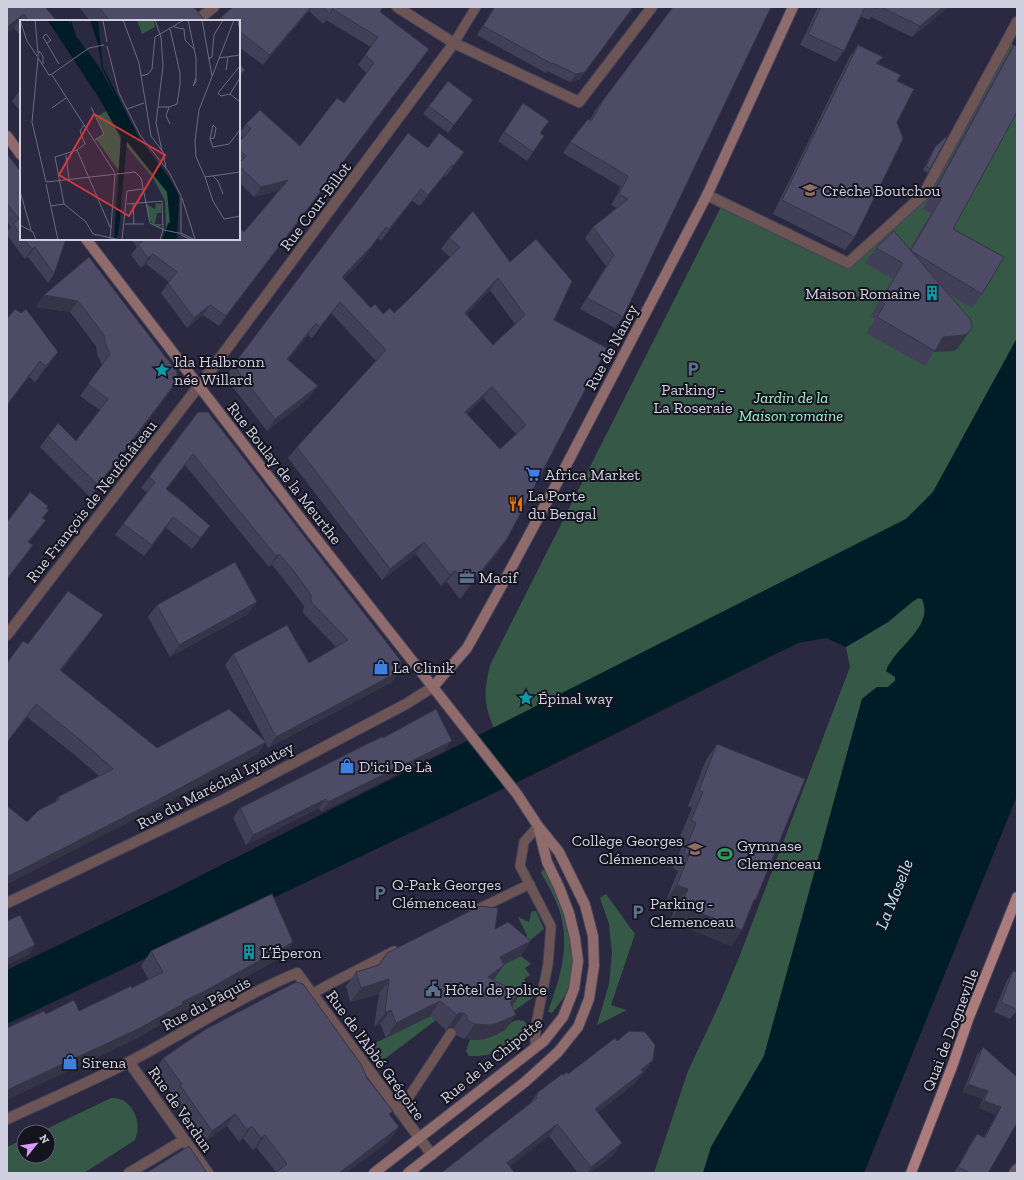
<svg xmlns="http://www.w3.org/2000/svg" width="1024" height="1180" font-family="'Zilla Slab',serif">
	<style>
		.green { fill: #365847 }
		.water { fill: #001d27 }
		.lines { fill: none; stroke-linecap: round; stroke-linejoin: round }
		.service-casing { stroke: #45435a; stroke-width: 11 }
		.minor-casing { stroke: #45435a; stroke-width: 12 }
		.tertiary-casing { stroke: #45435a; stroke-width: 12 }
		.secondary-casing { stroke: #45435a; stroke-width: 12 }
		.primary-casing { stroke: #45435a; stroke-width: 12 }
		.service { stroke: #6d5555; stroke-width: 9 }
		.minor { stroke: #6d5555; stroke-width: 10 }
		.tertiary { stroke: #6d5555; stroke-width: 10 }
		.secondary { stroke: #906b6b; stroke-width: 10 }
		.primary { stroke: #ac7c7c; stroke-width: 10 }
		.wall { fill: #424058; fill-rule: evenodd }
		.shaded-wall { fill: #363447 }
		.building { fill: #4d4b66; stroke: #363447; fill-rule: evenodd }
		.labels { text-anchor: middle; stroke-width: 4; stroke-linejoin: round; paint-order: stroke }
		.poi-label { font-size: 16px; fill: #d0d0e0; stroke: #14131e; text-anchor: start }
		.street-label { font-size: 16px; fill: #d0d0e0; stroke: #14131e }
		.park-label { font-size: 16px; font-style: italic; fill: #a2f5cb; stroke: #14131e }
		.water-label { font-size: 17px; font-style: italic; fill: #b6ecfe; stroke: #14131e }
		.inset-road { fill: none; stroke: #6d6b81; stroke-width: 1 }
		.view { fill: #d5393a; fill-opacity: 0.15; stroke: #d5393a; stroke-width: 2 }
		.inset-edge { fill: none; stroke: #d0d0e0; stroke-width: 2 }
	</style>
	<rect width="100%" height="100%" fill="#2b2841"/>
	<g class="green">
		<path d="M 1007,41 L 1017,47 L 1017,338 L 933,492 L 906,519 L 494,728 C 483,703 484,692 490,665 L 723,203 L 848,263 L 923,195 Z"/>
		<path d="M 918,598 L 922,599 C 924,604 926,612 924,617 C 920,631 896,658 886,671 L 895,677 L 895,681 L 888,687 L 877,687 L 862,699 L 764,1056 L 711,1147 L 703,1173 L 654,1173 L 688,1071 L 719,1005 L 740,955 L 850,667 L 846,647 L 888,622 L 912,602 Z"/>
		<path d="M 542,869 C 549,873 553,883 555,889 C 567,918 578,954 569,985 C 567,995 558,1005 552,1013 L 548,1012 C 560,977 571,946 559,909 C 555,897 548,885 541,873 Z"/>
		<polygon points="606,894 635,934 611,1005 627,1010 597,1025 609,984 612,953 609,924 600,898"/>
		<polygon points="533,911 536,911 544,929 524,945 527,935 518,917 529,922 531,913"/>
		<polygon points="521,956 531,964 525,968 530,975 524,979 528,987 521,991 525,997 535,991 536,993 535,996 495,1024 476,993 489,972"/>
		<polygon points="433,1015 436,1020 382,1061 371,1045"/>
		<path d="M 519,1020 L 524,1021 L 528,1026 L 527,1029 L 492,1054 L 479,1056 L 469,1056 L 466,1051 L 470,1039 C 483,1041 494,1036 505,1030 L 504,1027 L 514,1021 Z"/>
		<path d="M 111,1098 C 132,1097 143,1122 135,1140 L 84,1173 L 7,1173 L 7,1147 L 24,1139 L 24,1156 L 48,1156 L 48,1132 L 40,1132 Z"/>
	</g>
	<path class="water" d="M 1017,338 L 1017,796 L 864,1173 L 703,1173 L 711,1147 L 764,1056 L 862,699 L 877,687 L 888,687 L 895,681 L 895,677 L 886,671 C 887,669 888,665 890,663 C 901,644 934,624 922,599 L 918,598 L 912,602 L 888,622 L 846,647 L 826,638 L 798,643 L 530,776 L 7,1024 L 7,970 L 172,890 L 906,519 L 933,492 Z"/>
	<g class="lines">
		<g class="service-casing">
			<g id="service">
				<polyline points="454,43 476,7"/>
				<polyline points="474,911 530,884"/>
				<polyline points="312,994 328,985 394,951"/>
				<polyline points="535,1048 536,1025 548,964 551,926 520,866 524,842 538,826"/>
				<polyline points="399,1112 451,1033"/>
			</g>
		</g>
		<g class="minor-casing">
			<g id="minor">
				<polyline points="397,7 454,43"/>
				<polyline points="196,21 214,7"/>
				<polyline points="707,195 848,263 923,195 1017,22"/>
				<polyline points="7,635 208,374 454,43 579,102 652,7"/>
				<polyline points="129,1062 208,1173"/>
				<path d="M 7,1119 C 48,1100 90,1082 131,1061 C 186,1032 239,997 297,973 L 432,1155"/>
				<polyline points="129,1173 184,1140"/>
				<polyline points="1014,1173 1017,1169"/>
			</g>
		</g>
		<g class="tertiary-casing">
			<polyline id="tertiary" points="7,903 225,799 406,704 433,687"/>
		</g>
		<g class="secondary-casing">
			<g id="secondary">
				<polyline points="7,136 21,155"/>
				<polyline points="86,239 311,532 517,794 538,826 559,852 585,905 593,936 594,966 589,999 578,1027 558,1052 525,1082 408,1173"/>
				<polyline points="433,687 467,648 507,576 557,483 707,195 793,7"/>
				<polyline points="374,1173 544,1041 563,1017 574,989 578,961 575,938 569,913 559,887 547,862 539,830"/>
			</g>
		</g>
		<g class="primary-casing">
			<polyline id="primary" points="911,1173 953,1064 968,1020 1017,897"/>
		</g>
		<use href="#service" class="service"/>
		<use href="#minor" class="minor"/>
		<use href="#tertiary" class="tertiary"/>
		<use href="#secondary" class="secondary"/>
		<use href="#primary" class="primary"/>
	</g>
	<g class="wall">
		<polygon points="7,7 57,21 21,21 21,36 14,28"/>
		<polygon points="79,7 194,7 205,21 90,21"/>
		<polygon points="233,7 383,7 380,12 429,49 219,326 203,315 187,328 161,293 169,282 146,264 141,268 131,255 137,247 131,239 239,239 244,232 279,190 254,197 239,182 239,142 243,138 239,134 246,124 300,146 344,103 367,73 358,65 371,47 326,20 323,24 309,11 263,65 239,47 239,21 218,21 221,17"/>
		<polygon points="494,7 634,7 579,80 570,82 547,71 546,73 477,35"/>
		<polygon points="673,7 623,317 615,328 580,309 606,266 585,238 593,227 617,208 611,205 621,187 563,153 570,142 590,120 596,109 604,99"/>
		<polygon points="818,7 949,7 912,37 871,17 869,20 860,16 844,51 836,62 800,45"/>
		<polygon points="858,45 883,57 878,64 897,81 897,122 855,237 845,250 773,214 849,58"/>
		<polygon points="1014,45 953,229 982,294 972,308 949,294 972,328 957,349 953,351 934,352 925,366 866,333 875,319 870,317 893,279 865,263 876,248 910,248 931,213 923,209 1004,60"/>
		<polygon points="21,89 21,112 12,101"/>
		<polygon points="473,100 448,133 423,114 429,106"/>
		<polygon points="523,103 540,133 544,136 527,161 498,141"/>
		<polygon points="935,147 930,169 928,173 923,170 933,151"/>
		<path d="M 428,148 L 464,152 L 456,164 L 445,177 L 444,176 L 420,206 L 412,201 L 381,241 L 378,238 L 362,260 L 343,279 L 371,308 L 383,314 L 394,313 L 412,296 L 450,257 L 441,249 L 449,238 L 510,262 L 554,320 L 507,539 L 499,551 L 460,599 L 447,582 L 441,586 L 416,554 L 382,580 L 288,458 L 297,447 L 376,361 L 331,313 L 312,338 L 308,335 L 288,360 L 309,398 L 267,431 L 229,382 L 229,372 L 237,360 ZM 490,290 L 515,324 L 493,345 L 466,314 ZM 483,398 L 516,434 L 500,449 L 467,414 Z"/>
		<polygon points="7,154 21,172 21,239 66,239 54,274 48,283 28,257 25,259 7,235 7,232 11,227 7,222"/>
		<polygon points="89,257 169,393 90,497 40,447 48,436 76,441 100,410 80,396 102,365 97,354 96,346 70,312 36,307 44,295"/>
		<polygon points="7,319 58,352 47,367 35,382 29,377"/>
		<polygon points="198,412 392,682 268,748 265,742 257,754 143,815 7,884 7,806 27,822 55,802 58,797 99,776 76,756 27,717 7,743 7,663 28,644 94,627 61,671 157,748 265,741 225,665 233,654 309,663 336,647 303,613 304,606 285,581 272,565 269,567 185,465 166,490 210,526 202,537 192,549 166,528 144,556 115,535 147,492 141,488"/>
		<polygon points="157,605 248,614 170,657 148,617"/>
		<polygon points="383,738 445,750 321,812 319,808 246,845 233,818 240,808"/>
		<polygon points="717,744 752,905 742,930 731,946 670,921 676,905 666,901 678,871 673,868 685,839 680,836 692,808 688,806 706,760"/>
		<polygon points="495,929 521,956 504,964 493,980 520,994 512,1006 505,1030 485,1039 477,1040 464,1039 456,1035 456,1031 454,1028 449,1028 445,1031 445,1029 430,1016 386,1038 380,1024 374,1027 379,994 350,1002 346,986 356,972 378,965 387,953"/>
		<polygon points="151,951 283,956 193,1007 174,1015 172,1018 130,1042 46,1014 79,1011 132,988 149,980 141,966"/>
		<polygon points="1013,971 1017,972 1017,1014 1015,1013 1010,1019 994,1012 1007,980"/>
		<polygon points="617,1041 653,1060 644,1072 640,1076 634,1084 598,1112 614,1155 590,1173 578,1173 549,1136 510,1166 441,1173 529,1105 537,1093 563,1075 568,1074"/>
		<polygon points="983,1047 1017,1077 988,1173 954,1173 972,1141 977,1134 984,1137 996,1115 979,1108 983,1099 963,1092 977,1055"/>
		<polygon points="163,1058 367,1078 390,1116 390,1140 346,1173 275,1173 276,1172 257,1148 253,1150 243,1138 239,1142 227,1126 203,1143 171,1097 173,1095 155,1071"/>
	</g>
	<g class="shaded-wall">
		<polygon points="311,7 312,7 309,11 263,65 270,55"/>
		<polygon points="633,7 579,80 570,82 576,74"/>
		<polygon points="943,7 949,7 912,37 920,26"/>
		<polygon points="24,14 14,28 7,33 7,27"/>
		<polygon points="429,49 422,59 219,326 226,316"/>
		<polygon points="883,57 874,70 876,63"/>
		<polygon points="245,70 239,79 239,75"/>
		<polygon points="464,152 456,164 445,177 453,166"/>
		<polygon points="452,165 444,176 420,206 428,195"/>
		<polygon points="288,180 280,190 254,197 261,187"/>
		<polygon points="421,189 412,201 381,241 389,229"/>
		<polygon points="386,227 362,260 333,289 342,277"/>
		<polygon points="35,247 28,257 25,259 32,249"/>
		<polygon points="153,254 146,264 141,268 148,258"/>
		<polygon points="498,278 490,290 457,325 465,313"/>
		<polygon points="44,295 78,301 70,312 36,307"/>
		<polygon points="210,305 203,315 187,328 194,318"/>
		<polygon points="316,323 308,335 279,371 287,359"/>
		<polygon points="972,328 957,349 953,351 934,352 943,337"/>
		<polygon points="58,352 47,367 35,382 46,366"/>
		<polygon points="40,361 29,377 7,406 7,405"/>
		<polygon points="177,381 169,393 90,497 98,485"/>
		<polygon points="318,386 309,398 267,431 275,419"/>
		<polygon points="492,387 483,398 457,424 465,412"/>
		<polygon points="193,454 185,465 158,500 166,489"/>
		<polygon points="173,517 166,528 144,556 152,545"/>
		<polygon points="46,520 39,530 22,552 28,542"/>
		<polygon points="210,526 202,537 192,549 200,538"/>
		<polygon points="507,539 499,551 460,599 468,587"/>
		<polygon points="424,542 416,554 382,580 390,569"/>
		<polygon points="279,554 272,565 269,567 276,556"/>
		<polygon points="455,570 447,582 441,586 450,575"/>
		<polygon points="257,602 248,614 170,657 179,645"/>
		<polygon points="103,615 94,627 52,682 60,670"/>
		<polygon points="400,671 392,682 268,748 276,737"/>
		<polygon points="36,704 27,717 7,743 7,742"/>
		<polygon points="452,741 445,750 321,812 328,802"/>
		<polygon points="266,742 257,754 143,815 7,884 7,877"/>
		<polygon points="326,799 319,808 246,845 253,835"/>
		<polygon points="677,885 688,889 676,905 666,901"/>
		<polygon points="681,905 742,930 731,946 670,921"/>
		<polygon points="531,941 521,956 489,972 500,957"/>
		<polygon points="293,942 283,956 193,1007 174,1015 172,1018 130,1042 7,1100 7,1090 182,1002"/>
		<polygon points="35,945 29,955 7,965 7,959"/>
		<polygon points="504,965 494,979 477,992 488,977"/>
		<polygon points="389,979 379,994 350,1002 361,988"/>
		<polygon points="520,994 510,1009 510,1002"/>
		<polygon points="440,1001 430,1016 386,1038 396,1023"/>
		<polygon points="391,1010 380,1024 374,1027 385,1013"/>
		<polygon points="1017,1010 1017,1014 1015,1013"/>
		<polygon points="459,1013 464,1013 454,1028 449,1028 445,1031 456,1016"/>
		<polygon points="516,1015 505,1030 485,1039 477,1040 464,1039 475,1024"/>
		<polygon points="653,1060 644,1072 640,1076 634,1084 587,1121 595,1109"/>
		<polygon points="968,1084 988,1091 983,1099 963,1092"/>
		<polygon points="984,1101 1001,1107 996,1115 979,1108"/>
		<polygon points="235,1114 227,1126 203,1143 212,1131"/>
		<polygon points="557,1124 549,1136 501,1173 507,1163"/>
		<polygon points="252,1126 243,1138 239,1142 247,1130"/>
		<polygon points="399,1127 390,1140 346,1173 339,1173"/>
		<polygon points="265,1135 257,1148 253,1150 261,1138"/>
		<polygon points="622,1143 614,1155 590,1173 587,1173 591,1167"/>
	</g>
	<g class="building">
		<polygon points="7,7 45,7 57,21 29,21 24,14 7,27"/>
		<polygon points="99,7 194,7 205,21 110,21"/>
		<polygon points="233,7 311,7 270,55 239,31 239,21 226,21 221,17"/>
		<polygon points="323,7 383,7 380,12 429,49 226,316 210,305 194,318 168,283 177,272 153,254 148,258 138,245 145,239 239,239 239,228 244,232 288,180 261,187 239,166 239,163 246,156 239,150 239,142 251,129 246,124 260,110 300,146 337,98 344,103 374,63 365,55 378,37 332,9 330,14"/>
		<polygon points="495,7 633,7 585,72 576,74 553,63 552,64 483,26"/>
		<polygon points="673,7 771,7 623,317 587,298 614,255 593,227 628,199 619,194 628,176 570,142 588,119 591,121 604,99"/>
		<polygon points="821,7 865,7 844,51 808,34"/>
		<polygon points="872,7 877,7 876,9"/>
		<polygon points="881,7 943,7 920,26"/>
		<polygon points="858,45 883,57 876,63 901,75 897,81 914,89 897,122 903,139 855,237 782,200"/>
		<polygon points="1014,45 1017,47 1017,112 953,229 1004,257 982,294 913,252 911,250 941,199 933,194"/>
		<polygon points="239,63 245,70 239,75"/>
		<polygon points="448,81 473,100 454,125 429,106"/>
		<polygon points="523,103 549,121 540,133 544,136 533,152 504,132"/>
		<path d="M 408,133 L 428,148 L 439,133 L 464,152 L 453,166 L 452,165 L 428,195 L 421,189 L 389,229 L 386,227 L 370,248 L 342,277 L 371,308 L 375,304 L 383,314 L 390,308 L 394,313 L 412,296 L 460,247 L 449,238 L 473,211 L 510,262 L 536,239 L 572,281 L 554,320 L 607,348 L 507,539 L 468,587 L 455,570 L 450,575 L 424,542 L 390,569 L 297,447 L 386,350 L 340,302 L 320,327 L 316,323 L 287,359 L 318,386 L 275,419 L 237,370 L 237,360 ZM 498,278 L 525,315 L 493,345 L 465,313 ZM 492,387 L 526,425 L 500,449 L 465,412 Z"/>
		<polygon points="949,134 930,169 926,166 935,147"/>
		<polygon points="7,154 21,172 21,235 13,224 19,219 7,203"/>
		<polygon points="894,231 971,320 972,328 967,334 964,335 943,337 935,351 877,317 885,304 881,301 903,263 876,248"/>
		<polygon points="24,239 66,239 54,274 35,247 32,249"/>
		<polygon points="89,257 177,372 177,381 98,485 48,436 58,423 76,441 108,399 88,384 110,354 105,343 104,335 78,301 44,295"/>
		<polygon points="15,309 21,313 26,309 58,352 46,366 40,361 7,405 7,319"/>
		<polygon points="198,412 208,412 401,661 400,671 276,737 233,654 287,625 309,663 348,640 311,602 311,595 293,570 279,554 276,556 193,454 166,489 184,503 210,526 200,538 173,517 152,545 123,524 155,482 149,477"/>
		<polygon points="30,492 48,506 46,508 49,510 42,518 46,520 28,542 33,545 7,579 7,522"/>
		<polygon points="235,562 257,602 179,645 157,605"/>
		<polygon points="68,591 103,615 60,670 157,748 229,709 266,742 152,803 7,877 7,806 27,822 39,810 59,800 58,797 113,769 85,744 36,704 7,742 7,663 23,641 28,644"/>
		<polygon points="436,709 452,741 328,802 326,799 253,835 240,808 369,743 382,737 383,738"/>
		<polygon points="717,744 805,779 756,899 754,900 742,930 681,905 688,889 677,885 689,855 684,853 696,823 691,820 703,792 699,790"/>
		<polygon points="272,894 293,942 203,992 182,1002 183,1004 140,1028 7,1090 7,1028 44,1011 46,1014 74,1000 79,1011 131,986 132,988 163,972 151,951"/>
		<polygon points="480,906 498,908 495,929 508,922 531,941 500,957 504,965 488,977 520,994 510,1002 516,1015 495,1024 488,1025 475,1024 467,1020 467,1016 464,1013 459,1013 456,1016 456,1014 440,1001 396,1023 391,1010 385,1013 389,979 361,988 356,972 379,965 387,953"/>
		<polygon points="20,915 35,945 7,959 7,921"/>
		<polygon points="1013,971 1017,972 1017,1010 1001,1002"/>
		<polygon points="296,982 303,984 361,1064 367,1078 393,1111 389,1114 399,1127 339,1173 314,1173 313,1172 311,1173 275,1173 287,1164 265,1135 261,1138 252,1126 247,1130 235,1114 212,1131 180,1085 182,1084 163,1058 206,1029"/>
		<polygon points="629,1031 645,1032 655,1045 653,1060 641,1070 643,1072 595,1109 622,1143 591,1167 557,1124 507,1163 514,1172 514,1173 441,1173 537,1098 536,1096 538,1094 537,1093 562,1074 563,1075 567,1072 568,1074 615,1038 617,1041"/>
		<polygon points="983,1047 1017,1077 1017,1123 988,1173 970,1173 958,1167 977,1134 985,1138 1001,1107 984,1101 988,1091 968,1084"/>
		<polygon points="189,1146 207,1173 146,1173"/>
	</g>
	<defs>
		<g id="school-bare" transform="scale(1.2)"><path d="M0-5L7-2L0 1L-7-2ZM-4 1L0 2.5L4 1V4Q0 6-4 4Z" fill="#8d6e63" stroke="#14131e" stroke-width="2.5" paint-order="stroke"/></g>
		<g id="building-bare" transform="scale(1.2)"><path d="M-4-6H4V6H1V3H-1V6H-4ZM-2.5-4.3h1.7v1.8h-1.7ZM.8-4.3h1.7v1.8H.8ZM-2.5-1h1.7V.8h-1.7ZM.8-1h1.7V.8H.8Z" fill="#0f9aa8" stroke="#14131e" stroke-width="2.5" paint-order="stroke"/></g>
		<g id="parking-bare" transform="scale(1.2)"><path d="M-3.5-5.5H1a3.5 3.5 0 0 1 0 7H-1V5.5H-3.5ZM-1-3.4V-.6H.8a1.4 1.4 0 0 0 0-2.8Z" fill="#5c6f8a" stroke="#14131e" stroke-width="2.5" paint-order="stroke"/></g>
		<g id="sight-bare" transform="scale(1.2)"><path d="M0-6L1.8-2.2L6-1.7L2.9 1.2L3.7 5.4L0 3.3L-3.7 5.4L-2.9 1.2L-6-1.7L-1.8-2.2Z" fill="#0f9aa8" stroke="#14131e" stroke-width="2.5" paint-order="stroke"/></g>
		<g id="supermarket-bare" transform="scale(1.2)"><path d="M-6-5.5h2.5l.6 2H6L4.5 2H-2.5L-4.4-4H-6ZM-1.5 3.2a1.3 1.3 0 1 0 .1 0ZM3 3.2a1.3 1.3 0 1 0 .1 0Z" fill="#3f7fe0" stroke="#14131e" stroke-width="2.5" paint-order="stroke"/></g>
		<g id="restaurant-bare" transform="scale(1.2)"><path d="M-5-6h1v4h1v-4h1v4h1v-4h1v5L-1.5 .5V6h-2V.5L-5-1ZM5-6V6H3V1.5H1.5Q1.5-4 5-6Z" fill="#e8710a" stroke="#14131e" stroke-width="2.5" paint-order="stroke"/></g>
		<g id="office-bare" transform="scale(1.2)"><path d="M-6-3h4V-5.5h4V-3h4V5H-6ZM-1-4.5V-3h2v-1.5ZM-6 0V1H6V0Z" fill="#5c6f8a" stroke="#14131e" stroke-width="2.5" paint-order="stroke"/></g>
		<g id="shop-bare" transform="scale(1.2)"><path d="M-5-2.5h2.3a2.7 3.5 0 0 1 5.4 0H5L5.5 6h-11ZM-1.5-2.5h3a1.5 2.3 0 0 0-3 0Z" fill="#3f7fe0" stroke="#14131e" stroke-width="2.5" paint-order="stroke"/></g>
		<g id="stadium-bare" transform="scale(1.2)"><path d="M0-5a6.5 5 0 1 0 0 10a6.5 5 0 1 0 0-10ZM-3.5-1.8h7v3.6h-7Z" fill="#2e9e5b" stroke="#14131e" stroke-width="2.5" paint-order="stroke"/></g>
		<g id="civic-bare" transform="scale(1.2)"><path d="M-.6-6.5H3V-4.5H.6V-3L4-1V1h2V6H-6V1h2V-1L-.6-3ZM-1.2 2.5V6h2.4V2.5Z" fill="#5c6f8a" stroke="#14131e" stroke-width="2.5" paint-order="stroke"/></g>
	</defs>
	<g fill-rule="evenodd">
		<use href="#school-bare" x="810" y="190"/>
		<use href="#building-bare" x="932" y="293"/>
		<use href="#parking-bare" x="693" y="369"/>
		<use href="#sight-bare" x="162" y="370"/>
		<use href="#supermarket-bare" x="533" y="474"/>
		<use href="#restaurant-bare" x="516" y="504"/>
		<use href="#office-bare" x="467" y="577"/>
		<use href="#shop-bare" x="381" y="667"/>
		<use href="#sight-bare" x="526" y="698"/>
		<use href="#shop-bare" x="347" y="766"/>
		<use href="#school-bare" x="695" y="849"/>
		<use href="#stadium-bare" x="725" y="854"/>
		<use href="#parking-bare" x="380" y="893"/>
		<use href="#parking-bare" x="638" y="912"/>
		<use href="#building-bare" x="249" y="952"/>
		<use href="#civic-bare" x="433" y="989"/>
		<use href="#shop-bare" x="70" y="1062"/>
	</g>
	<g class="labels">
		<g class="poi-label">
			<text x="822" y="196">Crèche Boutchou</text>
			<text x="920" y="299" text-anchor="end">Maison Romaine</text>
			<text x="174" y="367">Ida Halbronn<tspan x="174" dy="18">née Willard</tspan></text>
			<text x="693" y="395" text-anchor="middle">Parking -<tspan x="693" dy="18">La Roseraie</tspan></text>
			<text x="545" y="480">Africa Market</text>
			<text x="528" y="501">La Porte<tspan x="528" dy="18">du Bengal</tspan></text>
			<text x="479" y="583">Macif</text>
			<text x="393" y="673">La Clinik</text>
			<text x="538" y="704">Épinal way</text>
			<text x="359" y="772">D'ici De Là</text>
			<text x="683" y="846" text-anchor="end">Collège Georges<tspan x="683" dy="18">Clémenceau</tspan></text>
			<text x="737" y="851">Gymnase<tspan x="737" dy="18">Clemenceau</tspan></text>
			<text x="392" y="890">Q-Park Georges<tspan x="392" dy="18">Clémenceau</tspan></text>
			<text x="650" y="909">Parking -<tspan x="650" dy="18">Clemenceau</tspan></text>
			<text x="261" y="958">L’Éperon</text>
			<text x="445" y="995">Hôtel de police</text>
			<text x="82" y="1068">Sirena</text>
		</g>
		<g class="street-label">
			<text transform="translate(315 206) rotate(-53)" y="6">Rue Cour-Billot</text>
			<text transform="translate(611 347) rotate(-62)" y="6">Rue de Nancy</text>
			<text transform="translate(285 473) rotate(52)" y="6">Rue Boulay de la Meurthe</text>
			<text transform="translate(91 501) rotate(-52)" y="6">Rue François de Neufchâteau</text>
			<text transform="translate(215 785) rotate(-27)" y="6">Rue du Maréchal Lyautey</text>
			<text transform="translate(206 1003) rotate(-28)" y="6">Rue du Pâquis</text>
			<text transform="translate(950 1030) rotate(-69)" y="6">Quai de Dogneville</text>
			<text transform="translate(376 1055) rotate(54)" y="6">Rue de l'Abbé Grégoire</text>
			<text transform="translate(491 1060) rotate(-39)" y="6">Rue de la Chipotte</text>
			<text transform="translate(181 1109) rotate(55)" y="6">Rue de Verdun</text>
		</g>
		<g class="park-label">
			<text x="791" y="403">Jardin de la<tspan x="791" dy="18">Maison romaine</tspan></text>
		</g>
		<g class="water-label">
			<text transform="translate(894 894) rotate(-68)" y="6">La Moselle</text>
		</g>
	</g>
	<g transform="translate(20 20)">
		<rect width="220" height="220" fill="#2b2841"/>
		<path d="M 117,0 L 134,0 L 135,7 L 122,14 ZM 86,91 L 101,119 L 99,151 L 76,119 L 84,114 L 76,97 ZM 106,121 L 147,172 L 151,198 L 150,204 L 148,203 L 146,209 L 145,181 L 133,158 L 107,127 ZM 136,183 L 141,184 L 141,193 L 137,193 L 135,204 L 142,204 L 140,207 L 133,204 L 130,200 L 126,184 L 135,189 Z" fill="#365847"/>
		<path d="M 22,0 L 48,0 L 50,4 L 51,0 L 56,16 L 80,48 L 95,76 L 82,48 L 78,24 L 70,0 L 78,0 L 83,47 L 119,118 L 148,156 L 159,175 L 157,220 L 142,220 L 149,202 L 150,204 L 147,172 L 107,121 L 99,209 L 97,220 L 94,220 L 101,116 L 79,78 L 28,1 Z" fill="#001d27"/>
		<path class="inset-road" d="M 0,0 L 7,21 L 17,36M 15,0 L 18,33M 83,0 L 87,22M 103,0 L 119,43 L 131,116 L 143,132 L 146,148M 135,0 L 141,17 L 143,46 L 136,103 L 142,131M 168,0 L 176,38 L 176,62 L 173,66 L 176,58M 182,0 L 192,56M 214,0 L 179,90 L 175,121 L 176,137 L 185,157 L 220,152M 218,0 L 220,12M 154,7 L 164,9 L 165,20 L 174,29M 27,23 L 31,20 L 26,14 L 23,17 L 39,44M 87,26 L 99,73 L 120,115 L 149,152 L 161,176 L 161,214M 19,31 L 23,36 L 23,44M 20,32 L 18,34 L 18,38 L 29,55 L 32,54M 18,38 L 12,102 L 26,162M 199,38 L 220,35M 188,39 L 192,37 L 194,15 L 203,0M 206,50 L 208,37M 32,54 L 69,28 L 84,25M 32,55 L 95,153M 121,56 L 128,54 L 132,49 L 135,17 L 164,0M 210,74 L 201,76 L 198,73 L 220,46M 210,74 L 220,58M 210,74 L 220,82M 71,87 L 84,114 L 75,120M 138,87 L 149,87 L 157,84 L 160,65 L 160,53 L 150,9M 149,87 L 146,96 L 150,104M 32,88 L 46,78M 107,89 L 124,83M 64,105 L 60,111 L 65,124 L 57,130 L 90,207 L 92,207M 190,119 L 194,118 L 196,108 L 193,105 L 190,119 L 193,127 L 209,124 L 220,110M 57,130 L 35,137 L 44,184 L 66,202 L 73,214 L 101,220M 46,135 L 49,159M 193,156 L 198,161 L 203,174M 185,157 L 193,181 L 204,199 L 220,196M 26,162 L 115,152 L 121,158 L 130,203 L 144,210 L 163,214 L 175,220M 26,164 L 38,220M 0,171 L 11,210M 162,178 L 175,219M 113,183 L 114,204M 107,184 L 142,181 L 143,210 L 140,220M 31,186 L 44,184M 105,204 L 124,204M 0,205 L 13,212 L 16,220M 161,215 L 172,220M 90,220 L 95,154M 102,220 L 107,171 L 123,169"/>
		<path class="view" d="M 74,94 L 145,135 L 109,196 L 39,155 Z"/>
		<rect width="220" height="220" class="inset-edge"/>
	</g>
	<rect width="1024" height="1180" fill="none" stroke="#d0d0e0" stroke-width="16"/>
	<g transform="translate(36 1144) rotate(60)"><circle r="19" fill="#14131e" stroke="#5f5f6c"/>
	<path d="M0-3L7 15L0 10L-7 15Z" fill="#d39cfd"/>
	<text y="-6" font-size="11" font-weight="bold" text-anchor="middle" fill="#d0d0e0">N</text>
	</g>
</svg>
